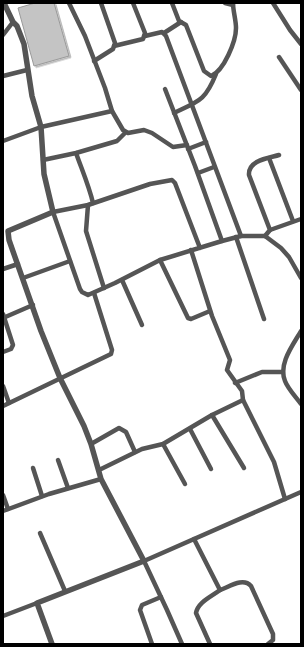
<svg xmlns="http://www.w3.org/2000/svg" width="304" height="647" font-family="Signika,sans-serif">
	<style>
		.building { fill: #c4c4c4; stroke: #999; filter: url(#shadow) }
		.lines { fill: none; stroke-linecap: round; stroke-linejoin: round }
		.minor { stroke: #555; stroke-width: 4.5 }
		.tertiary { stroke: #555; stroke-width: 5.5 }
	</style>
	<defs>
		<filter id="shadow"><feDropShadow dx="2" dy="1.5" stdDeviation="0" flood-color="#0004"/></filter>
	</defs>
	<rect width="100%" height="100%" fill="#fff"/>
	<polygon class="building" points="35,3 54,3 69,56 34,66 18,8"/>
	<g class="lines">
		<g class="minor">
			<polyline points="69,3 85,36 105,88 112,111 123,130 128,133 144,130 152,133 173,147 187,145"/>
			<path d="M 172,3 L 179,21 L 186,25 L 204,71 L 211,76 C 224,71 236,41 236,28 C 236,20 233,11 233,3"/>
			<polyline points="225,3 233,5"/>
			<polyline points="273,3 290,30 301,44"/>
			<polyline points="164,33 181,22"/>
			<polyline points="3,35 13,22"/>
			<polyline points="145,36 162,32 166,36 241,236"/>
			<polyline points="114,46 143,39 145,33 133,3"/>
			<polyline points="279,57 301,90"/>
			<polyline points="94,61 113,49 115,43 101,3"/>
			<polyline points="3,76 27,70"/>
			<polyline points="165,89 195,166 222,241"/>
			<path d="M 174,113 C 199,101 205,101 216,74"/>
			<polyline points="3,141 41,127 112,111"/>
			<polyline points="188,149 206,142"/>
			<path d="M 76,153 C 82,170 89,186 93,203"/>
			<polyline points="269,158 293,221"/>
			<polyline points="43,160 76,153 117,141 125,133"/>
			<polyline points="198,173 214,167"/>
			<polyline points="88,205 86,231 104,288"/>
			<polyline points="270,230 301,219"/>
			<path d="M 265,236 L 270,230 L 249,175 C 248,160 269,158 279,155"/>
			<polyline points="236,237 264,319"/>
			<polyline points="200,248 175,183 172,180 150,184 88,205 53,212 80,289 82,292 88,295 115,283 160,260 222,241 241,236 265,236 281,248 289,257 301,278"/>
			<polyline points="191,250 212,316 230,360 227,370 242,391 243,400"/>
			<polyline points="160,260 188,318 191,319 210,311"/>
			<polyline points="3,269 18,264"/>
			<polyline points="23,278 70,261"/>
			<polyline points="122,280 142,325"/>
			<polyline points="3,314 13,345 11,349 3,352"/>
			<polyline points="3,318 33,305"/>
			<path d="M 301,331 C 293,345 278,364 285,381 C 288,389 296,397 301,404"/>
			<polyline points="235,383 262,372 283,372"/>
			<polyline points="3,386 9,403"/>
			<polyline points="3,406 111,354 112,350 94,293"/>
			<polyline points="212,415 244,468"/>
			<polyline points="190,429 211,469"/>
			<polyline points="91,444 119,428 126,432 135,452"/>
			<polyline points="163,444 185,484"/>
			<polyline points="58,460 68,488"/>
			<polyline points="33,468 42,496"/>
			<polyline points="99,470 142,449 163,444 212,415 243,400 274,462 285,499"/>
			<polyline points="3,495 8,509"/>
			<polyline points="3,511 49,494 101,479"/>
			<polyline points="40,533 65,591"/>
			<path d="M 194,539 L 220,590 C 211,597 198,602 196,613 L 210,644"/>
			<path d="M 220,590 C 229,587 243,577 251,586 L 273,634 L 273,640 L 268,644"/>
			<polyline points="3,616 37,603"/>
			<polyline points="152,644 140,610 142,605 161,597"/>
			<polyline points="182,644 167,610 144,561 301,492"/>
		</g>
		<polyline class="tertiary" points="4,3 13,22 17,26 24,44 32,96 41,127 44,174 53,212 8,231 9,240 41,331 60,378 84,426 91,444 101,479 144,561 37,603 52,644"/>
	</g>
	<rect width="304" height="647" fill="none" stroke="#000000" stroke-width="8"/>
</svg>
